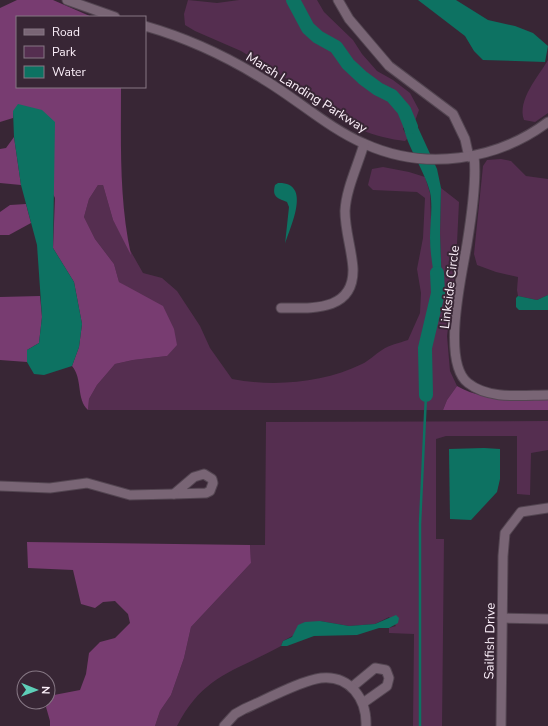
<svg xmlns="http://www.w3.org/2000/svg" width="548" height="726" font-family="'Nunito Sans',sans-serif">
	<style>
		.green { fill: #552e50 }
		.forest { fill: #783c71 }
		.water { fill: #0d7262 }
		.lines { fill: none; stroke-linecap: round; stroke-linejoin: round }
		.stream { stroke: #0d7262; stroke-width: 2.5 }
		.river { stroke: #0d7262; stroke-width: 14 }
		.minor-casing { stroke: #534551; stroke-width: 11 }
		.minor { stroke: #796575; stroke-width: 9 }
		.labels { text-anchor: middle; stroke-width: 4; stroke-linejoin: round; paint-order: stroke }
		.street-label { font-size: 13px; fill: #fcf0fa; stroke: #382635 }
	</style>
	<rect width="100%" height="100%" fill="#382635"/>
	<g class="green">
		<path d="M 188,0 L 217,3 L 239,0 L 317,0 L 324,12 L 353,40 L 362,54 L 377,71 L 393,80 L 410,93 L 419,110 L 415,121 L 410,114 L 403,129 L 408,138 L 405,141 C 377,138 341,126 325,102 L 241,51 L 195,31 L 185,25 L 184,14 Z"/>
		<path d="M 548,60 L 548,113 L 535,122 L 524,120 C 517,100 538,77 548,60 Z"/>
		<polygon points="501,159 511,161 526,176 548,179 548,295 537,300 518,296 517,290 518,277 496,272 477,265 474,254 483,166 487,160"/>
		<path d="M 383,167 L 409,172 L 425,177 L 430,193 L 431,223 L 430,239 L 433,258 L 442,288 L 440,233 L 441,188 L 459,202 L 456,264 L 447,336 L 450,371 L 457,386 L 447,400 L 443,410 L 88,410 L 89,399 L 97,385 L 115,364 L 133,360 L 167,356 L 140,295 L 119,282 L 114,264 L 95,239 L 84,217 L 89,199 L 98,185 L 103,185 L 113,220 L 143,273 L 162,278 L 177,291 L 200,326 L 210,348 L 232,379 C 274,387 323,383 362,364 C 369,361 375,354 382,350 C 389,345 399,343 408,340 L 420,313 L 421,293 L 417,269 L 423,238 L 425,198 L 417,192 L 373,190 L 368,185 L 372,169 Z"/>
		<path d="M 548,421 L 548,450 L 531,453 L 530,495 L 517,494 L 517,436 L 446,436 L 436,439 L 436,539 L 444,539 L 442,726 L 413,726 L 414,634 L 389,633 L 389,628 L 396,626 L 389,617 L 375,624 L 349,626 L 320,621 L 283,641 L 281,646 C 236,671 203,675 177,726 L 155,726 L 160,711 L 171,695 L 184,658 L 191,627 L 251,563 L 250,545 L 265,545 L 266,422 Z"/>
	</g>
	<g class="forest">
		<path d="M 17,0 L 53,0 L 92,17 L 17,17 L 17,87 L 121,87 C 121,144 119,199 131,255 L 113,220 L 103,185 L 98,185 L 89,199 L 84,217 L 95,239 L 114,264 L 119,282 L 163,306 L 174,329 L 177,345 L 167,356 L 133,360 L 115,364 L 97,385 L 89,399 L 88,410 C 76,399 83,379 72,366 L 79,347 L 82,324 L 74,282 L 53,248 L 55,198 L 13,111 L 13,118 L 0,122 L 0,8 Z"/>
		<polygon points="14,137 21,185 0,183 0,149 6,148"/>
		<polygon points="26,204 31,223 9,235 0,235 0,212 10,205"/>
		<polygon points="40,296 42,317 39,343 27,350 27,362 0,360 0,297"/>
		<path d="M 457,386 C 485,402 518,399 548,399 L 548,410 L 443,410 L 447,400 Z"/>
		<polygon points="27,542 250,545 251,563 191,627 184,658 171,695 160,711 155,726 50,726 50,721 46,707 54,695 80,690 86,674 89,653 100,642 115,638 130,623 128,614 115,601 103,602 95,608 81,604 73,570 28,568"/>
	</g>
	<g class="water">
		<polygon points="418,0 456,0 488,20 515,26 533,33 548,46 545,62 483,60 474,51 465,36"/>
		<polygon points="18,104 42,110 55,122 53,248 74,282 82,324 79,347 72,366 44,375 34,374 27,362 27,350 39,343 42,317 37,245 21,185 14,137 13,111"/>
		<path d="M 404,110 L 415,121 L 437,169 L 441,188 L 440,233 L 442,288 L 438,293 L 436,290 C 434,273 430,255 430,238 C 430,223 433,207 430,192 C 424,166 397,135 404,110 Z"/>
		<path d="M 278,183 C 312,182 291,225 285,244 L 289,207 L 287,202 C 277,198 272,197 275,185 Z"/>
		<polygon points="548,295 548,310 519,310 516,307 516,298 518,296 537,300"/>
		<polygon points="484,448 500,449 500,479 497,492 471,520 450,519 449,449"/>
		<polygon points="396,615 399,618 398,623 389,628 379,628 357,635 314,636 287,646 281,646 283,641 292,637 298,625 305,622 320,621 349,626 375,624"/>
	</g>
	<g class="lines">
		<polyline class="stream" points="420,726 420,524 426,395"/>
		<g class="river">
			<polyline points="293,0 308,28 318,37 336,47 348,64 363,78 378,89 392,96 404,110 411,127"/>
			<polyline points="426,395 425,348 438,293 437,273"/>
		</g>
		<g class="minor-casing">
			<g id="minor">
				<polyline points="67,0 115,17"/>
				<polyline points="338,0 349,19 389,66 453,114 465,139 469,157"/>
				<path d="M 145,26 C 187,38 226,56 263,79 C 297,99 328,128 365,144 C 425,171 496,161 548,122"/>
				<path d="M 474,156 C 477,181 471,219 467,244 C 462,274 441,362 468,383 C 489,400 523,395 548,395"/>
				<path d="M 281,308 C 311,308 354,312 353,269 C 352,250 345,231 345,211 C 346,189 358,165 364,144"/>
				<polygon points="204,474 212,479 213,483 210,491 206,493 174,494 194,477"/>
				<polyline points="0,486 50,488 87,483 130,495 174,494"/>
				<polyline points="502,618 548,619"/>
				<polyline points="352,687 375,668 386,670 389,678 387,686 363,703"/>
				<path d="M 224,726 L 235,714 L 244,709 C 263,701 302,680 321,678 C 350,675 367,699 366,726"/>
				<polyline points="501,726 503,556 505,533 521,512 548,508"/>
			</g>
		</g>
		<use href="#minor" class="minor"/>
	</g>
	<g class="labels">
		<g class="street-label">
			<text transform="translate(307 92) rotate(32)" y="5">Marsh Landing Parkway</text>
			<text transform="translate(449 287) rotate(-83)" y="5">Linkside Circle</text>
			<text transform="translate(489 641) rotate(-89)" y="5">Sailfish Drive</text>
		</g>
	</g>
	<rect x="16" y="16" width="130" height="72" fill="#382635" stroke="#867784"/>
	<rect x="24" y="29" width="20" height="6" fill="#796575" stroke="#867784"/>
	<text x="52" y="36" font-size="12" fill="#fcf0fa">Road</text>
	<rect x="24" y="46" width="20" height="12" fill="#552e50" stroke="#867784"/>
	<text x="52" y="56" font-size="12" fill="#fcf0fa">Park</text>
	<rect x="24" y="66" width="20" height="12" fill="#0d7262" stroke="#867784"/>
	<text x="52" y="76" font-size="12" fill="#fcf0fa">Water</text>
	<g transform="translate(36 690) rotate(91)"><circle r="19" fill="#382635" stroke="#867784"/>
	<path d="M0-3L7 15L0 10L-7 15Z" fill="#5eceb8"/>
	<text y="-6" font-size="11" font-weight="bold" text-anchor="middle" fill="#fcf0fa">N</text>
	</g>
</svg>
